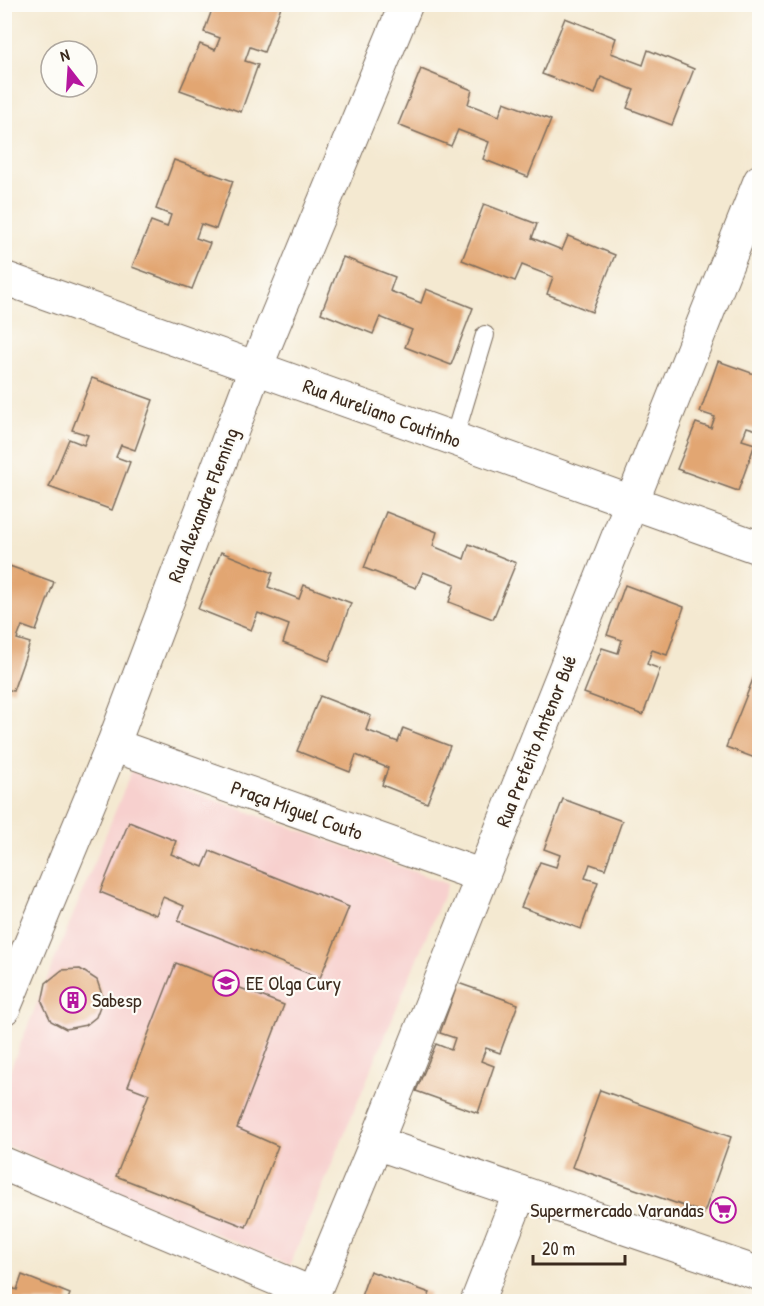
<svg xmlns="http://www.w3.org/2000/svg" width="764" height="1306" font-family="'Patrick Hand',sans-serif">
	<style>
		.built { fill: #f7d0ce }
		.building { fill: #e2a672 }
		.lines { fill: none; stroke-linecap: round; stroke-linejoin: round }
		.service-casing { stroke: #7c6d5d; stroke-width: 20 }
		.minor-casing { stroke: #7c6d5d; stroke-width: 35 }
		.service { stroke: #fff; stroke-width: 18 }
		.minor { stroke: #fff; stroke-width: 33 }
		.labels { text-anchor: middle; stroke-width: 4.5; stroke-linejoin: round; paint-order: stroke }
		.street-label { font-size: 20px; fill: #3b2a1e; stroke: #fdfcf7 }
		.poi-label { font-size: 20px; fill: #3b2a1e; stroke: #fdfcf7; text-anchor: start }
	</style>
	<rect width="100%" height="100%" fill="#fdfcf7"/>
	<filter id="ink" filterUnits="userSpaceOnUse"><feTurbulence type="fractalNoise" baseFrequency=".0167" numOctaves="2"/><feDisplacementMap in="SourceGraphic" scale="12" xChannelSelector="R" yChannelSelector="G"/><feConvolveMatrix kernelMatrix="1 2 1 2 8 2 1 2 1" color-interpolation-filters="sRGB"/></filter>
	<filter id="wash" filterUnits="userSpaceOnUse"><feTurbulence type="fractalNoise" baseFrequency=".008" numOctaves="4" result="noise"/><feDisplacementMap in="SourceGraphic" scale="24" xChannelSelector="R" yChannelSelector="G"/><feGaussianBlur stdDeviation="1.35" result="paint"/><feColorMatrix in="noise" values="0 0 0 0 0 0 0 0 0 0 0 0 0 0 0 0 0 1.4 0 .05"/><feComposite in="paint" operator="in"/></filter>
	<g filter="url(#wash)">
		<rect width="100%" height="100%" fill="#f4e9d1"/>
		<polygon class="built" points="132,770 448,884 290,1265 5,1145 5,1082"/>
		<g id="blocks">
			<g class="building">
				<polygon points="214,4 282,4 264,52 250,47 245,61 258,65 241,112 180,90 200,44 215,50 220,38 204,32"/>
				<polygon points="565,18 616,38 611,53 643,65 648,50 694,69 672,125 627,108 634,90 601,77 595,94 542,74"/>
				<polygon points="421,69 472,90 468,104 499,116 504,102 551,120 528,177 483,159 489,142 458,130 451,146 398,125"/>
				<polygon points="174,160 233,181 216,229 201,224 196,238 210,243 192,289 132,267 151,221 167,227 171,215 156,209"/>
				<polygon points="484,204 537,224 532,238 562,250 568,236 615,255 592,312 547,294 553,277 522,265 515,281 462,260"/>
				<polygon points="343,257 395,277 390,291 421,303 426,289 473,308 451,365 405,347 412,330 380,317 373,334 321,313"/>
				<polygon points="718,361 760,376 760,431 747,427 742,440 755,444 738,491 677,469 696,423 711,428 715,417 700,412"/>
				<polygon points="92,378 153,400 135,450 121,445 116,457 130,462 112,510 49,487 69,439 84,445 88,435 72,430"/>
				<polygon points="386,512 437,532 433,546 464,559 469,544 516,563 493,619 449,602 455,584 423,572 416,588 364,568"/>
				<polygon points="221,552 273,573 268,587 299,599 304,585 351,603 329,661 283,643 289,625 258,613 251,630 198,609"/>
				<polygon points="4,564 54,582 36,631 22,626 17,639 30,643 13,691 4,688"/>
				<polygon points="625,585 684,607 667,655 652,650 647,664 660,669 643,715 584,693 602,648 618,653 622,640 607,635"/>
				<polygon points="759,664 760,664 760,760 726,747"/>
				<polygon points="320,696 371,716 366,730 398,742 403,728 450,746 427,803 382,785 388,768 356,755 350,772 297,751"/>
				<polygon points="563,799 622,821 605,869 590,864 585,878 598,882 581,929 521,907 540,862 556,867 560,855 544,849"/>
				<polygon points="129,822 176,841 171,854 203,867 210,851 349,907 320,978 178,921 184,906 163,897 156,915 100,892"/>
				<polygon points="176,963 284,1005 237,1128 278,1146 246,1227 116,1176 149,1094 128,1086"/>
				<polygon points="80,969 97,980 103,998 96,1017 86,1025 66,1029 51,1021 42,1002 46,983 62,970"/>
				<polygon points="458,983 518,1004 500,1053 486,1048 481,1061 494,1066 478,1113 416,1091 436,1044 451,1050 455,1038 440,1033"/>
				<polygon points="600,1090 731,1137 704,1213 572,1167"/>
				<polygon points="370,1271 430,1293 426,1302 359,1302"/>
				<polygon points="22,1275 70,1294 67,1302 4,1302 4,1285 17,1290"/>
			</g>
		</g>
	</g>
	<g filter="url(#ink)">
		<use href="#blocks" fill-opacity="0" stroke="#7c6d5d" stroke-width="1.5"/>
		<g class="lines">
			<g class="service-casing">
				<polyline id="service" points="454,438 485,335"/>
			</g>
			<g class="minor-casing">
				<g id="minor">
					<polyline points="4,278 760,548"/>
					<polyline points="113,745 482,876"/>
					<polyline points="4,1008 113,745 256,367 406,4"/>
					<polyline points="376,1143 760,1274"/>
					<polyline points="4,1164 313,1294"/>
					<polyline points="310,1302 376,1143 760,181"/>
					<polyline points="477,1302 520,1192"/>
				</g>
			</g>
			<use href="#service" class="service"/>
			<use href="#minor" class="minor"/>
		</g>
	</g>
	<defs>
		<g id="school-ring" transform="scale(1.35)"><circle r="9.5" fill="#fdfcf7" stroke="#b5179e" stroke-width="1.5"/><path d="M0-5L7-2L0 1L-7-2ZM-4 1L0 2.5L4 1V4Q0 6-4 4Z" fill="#b5179e"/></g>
		<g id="building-ring" transform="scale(1.35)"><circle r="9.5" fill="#fdfcf7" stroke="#b5179e" stroke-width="1.5"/><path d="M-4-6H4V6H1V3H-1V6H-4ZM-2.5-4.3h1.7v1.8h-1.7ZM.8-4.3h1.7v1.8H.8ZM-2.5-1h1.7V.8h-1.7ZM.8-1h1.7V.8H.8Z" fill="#b5179e"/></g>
		<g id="supermarket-ring" transform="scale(1.35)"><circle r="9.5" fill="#fdfcf7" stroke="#b5179e" stroke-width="1.5"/><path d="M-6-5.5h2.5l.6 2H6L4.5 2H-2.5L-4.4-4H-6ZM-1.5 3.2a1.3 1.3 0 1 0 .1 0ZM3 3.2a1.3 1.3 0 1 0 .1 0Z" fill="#b5179e"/></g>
	</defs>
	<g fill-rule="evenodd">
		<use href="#school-ring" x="226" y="983"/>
		<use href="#building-ring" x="73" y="1000"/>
		<use href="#supermarket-ring" x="723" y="1210"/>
	</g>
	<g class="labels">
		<g class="street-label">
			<text transform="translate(382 413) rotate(20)" y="7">Rua Aureliano Coutinho</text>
			<text transform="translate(203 505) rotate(-69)" y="7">Rua Alexandre Fleming</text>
			<text transform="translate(536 741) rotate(-68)" y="7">Rua Prefeito Antenor Bué</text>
			<text transform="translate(297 810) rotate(20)" y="7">Praça Miguel Couto</text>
		</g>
		<g class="poi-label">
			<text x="246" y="990">EE Olga Cury</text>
			<text x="92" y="1007">Sabesp</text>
			<text x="704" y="1217" text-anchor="end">Supermercado Varandas</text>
		</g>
	</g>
	<rect width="764" height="1306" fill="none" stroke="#fdfcf7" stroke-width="24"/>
	<g transform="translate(69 69) rotate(343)"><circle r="28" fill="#fdfcf7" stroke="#afa8a0" stroke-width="1.5"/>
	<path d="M0-4.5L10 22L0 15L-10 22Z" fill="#b5179e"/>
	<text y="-9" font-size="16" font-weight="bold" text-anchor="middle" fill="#3b2a1e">N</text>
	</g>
	<path d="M533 1255v9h92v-9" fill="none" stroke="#3b2a1e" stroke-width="3"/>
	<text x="542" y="1255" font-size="18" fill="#3b2a1e" stroke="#fdfcf7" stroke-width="4.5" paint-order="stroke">20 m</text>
</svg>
